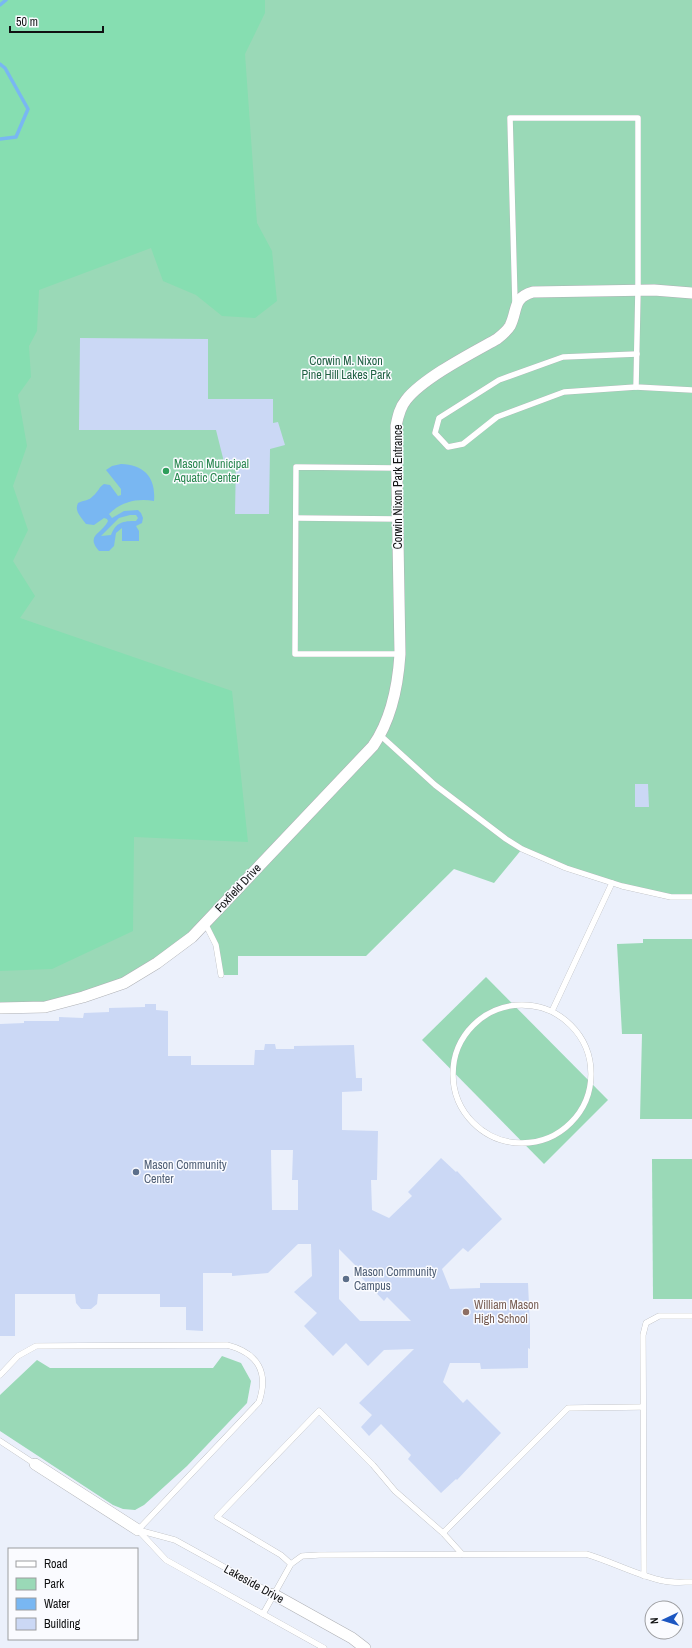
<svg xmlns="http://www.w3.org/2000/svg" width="692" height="1648" font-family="'Archivo Narrow',sans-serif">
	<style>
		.built { fill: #ebf0fb; fill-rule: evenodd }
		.green { fill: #9ad9b7 }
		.forest { fill: #86deb1 }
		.water { fill: #79b7f2; fill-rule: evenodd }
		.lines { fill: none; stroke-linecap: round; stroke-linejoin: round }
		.stream { stroke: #79b7f2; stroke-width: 3.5 }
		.building { fill: #cbd8f5; fill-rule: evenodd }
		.service-casing { stroke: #afb1b5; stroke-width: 6 }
		.minor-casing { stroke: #afb1b5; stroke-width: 12 }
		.service { stroke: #fff; stroke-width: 5.5 }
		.minor { stroke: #fff; stroke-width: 11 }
		.leisure-dot { fill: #2e9e5b; stroke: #fafbff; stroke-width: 1.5 }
		.service-dot { fill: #5c6f8a; stroke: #fafbff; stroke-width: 1.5 }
		.education-dot { fill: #8d6e63; stroke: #fafbff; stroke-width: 1.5 }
		.labels { text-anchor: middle; stroke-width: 3; stroke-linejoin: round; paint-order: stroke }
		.park-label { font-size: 12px; fill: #216144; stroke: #fafbff }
		.leisure-label { font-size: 12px; fill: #27864d; stroke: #fafbff; text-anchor: start }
		.street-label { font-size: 12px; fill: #101112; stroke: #fafbff }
		.service-label { font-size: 12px; fill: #4e5e75; stroke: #fafbff; text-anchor: start }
		.education-label { font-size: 12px; fill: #785e54; stroke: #fafbff; text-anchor: start }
	</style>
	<rect width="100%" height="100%" fill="#fafbff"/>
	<path class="built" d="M 373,746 L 692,897 L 692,1648 L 0,1648 L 0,1008 ZM 9,1549 L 137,1549 L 137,1639 L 9,1639 ZM 652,1608 L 676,1608 L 676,1632 L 652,1632 Z"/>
	<g class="green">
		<path d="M 0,0 L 692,0 L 692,897 C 633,897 576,869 522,849 L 494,883 L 454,869 L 366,956 L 238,956 L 238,975 L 221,975 L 216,945 L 206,923 L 157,963 L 83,997 L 0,1008 Z"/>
		<polygon points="643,939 692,939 692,1119 640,1119 642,1034 622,1034 617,944 643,943"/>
		<polygon points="486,977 608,1100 544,1164 422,1040"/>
		<polygon points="652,1159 692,1159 692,1299 653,1299"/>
		<polygon points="222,1356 241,1363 251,1381 247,1403 187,1466 144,1505 135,1510 123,1509 113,1505 0,1431 0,1395 37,1360 50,1368 213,1368"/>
	</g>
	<polygon class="forest" points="0,0 265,0 265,13 245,54 257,223 272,251 277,301 255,318 222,316 196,295 163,281 151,248 39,290 37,331 29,346 31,377 18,395 27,446 13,486 28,530 13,561 35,596 20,618 232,691 248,842 134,837 133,931 52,969 0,971"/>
	<path class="water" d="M 121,464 C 145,465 156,478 154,501 C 137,498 121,502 109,514 L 112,518 L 124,511 L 138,510 L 141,513 L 143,518 L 142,523 L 136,526 L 139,531 L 139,541 L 122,541 L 122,528 L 116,533 L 114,546 L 109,551 L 99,551 C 85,535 102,534 108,521 L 107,519 L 104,518 L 94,525 L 86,524 C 81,517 74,511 78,503 C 84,500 89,501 93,496 C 98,492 99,487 104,484 L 110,485 L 118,496 L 121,495 L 121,489 L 106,470 L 112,466 ZM 130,515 L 136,515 L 138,518 L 136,521 C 123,521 116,522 111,535 L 101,536 L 119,518 Z"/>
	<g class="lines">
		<g class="stream">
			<polyline points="0,5 6,0"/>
			<polyline points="0,64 5,68 28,109 16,137 0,139"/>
		</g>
	</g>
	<g class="building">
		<polygon points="80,338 208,339 208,399 273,399 273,423 278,422 285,445 270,449 269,514 235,514 236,459 224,462 216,430 79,430"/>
		<polygon points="635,784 648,784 649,807 635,807"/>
		<path d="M 145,1004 L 156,1004 L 156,1010 L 168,1011 L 168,1056 L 191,1056 L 191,1065 L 254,1065 L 255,1050 L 264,1050 L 265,1044 L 275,1044 L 276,1049 L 294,1049 L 294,1046 L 354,1045 L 356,1078 L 362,1078 L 362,1091 L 342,1092 L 342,1130 L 378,1131 L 377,1180 L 371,1180 L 372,1210 L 389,1218 L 412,1196 L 408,1192 L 441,1158 L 456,1172 L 457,1171 L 502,1219 L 468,1252 L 463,1248 L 442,1269 L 450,1289 L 480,1288 L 480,1283 L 528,1283 L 530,1327 L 530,1349 L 528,1348 L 528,1368 L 481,1369 L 480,1363 L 450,1363 L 443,1382 L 463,1403 L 467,1399 L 501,1433 L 457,1480 L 456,1479 L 441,1493 L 408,1459 L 411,1455 L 381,1424 L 369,1436 L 361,1427 L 372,1415 L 359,1403 L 414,1349 L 384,1350 L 368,1366 L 346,1343 L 333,1356 L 304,1326 L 317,1313 L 294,1292 L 312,1276 L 311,1244 L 298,1244 L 268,1273 L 232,1276 L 232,1273 L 203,1273 L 203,1331 L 186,1330 L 186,1307 L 160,1307 L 160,1294 L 98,1294 L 97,1304 L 91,1309 L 81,1309 L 76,1303 L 75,1294 L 15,1294 L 15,1336 L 0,1336 L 0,1024 L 24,1023 L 24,1021 L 59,1021 L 59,1017 L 83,1018 L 84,1013 L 109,1012 L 109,1008 L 145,1007 ZM 271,1150 L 293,1150 L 292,1180 L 298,1180 L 298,1210 L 272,1210 ZM 339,1249 L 363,1273 L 360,1276 L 384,1301 L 387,1297 L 411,1321 L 360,1321 L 339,1299 Z"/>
	</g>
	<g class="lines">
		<g class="service-casing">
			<g id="service">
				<polyline points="515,303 510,118 638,118 638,290 636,387 692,390"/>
				<polyline points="636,387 564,392 497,417 463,444 448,447 435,433 439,418 499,380 563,357 637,354"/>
				<polyline points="396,468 296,467 295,654 400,654"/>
				<polyline points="296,518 397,519"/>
				<polyline points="380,735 435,785 506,839 522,849 566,868 622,886 671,897 692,897"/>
				<polyline points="205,923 216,945 221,975"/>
				<circle cx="522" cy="1074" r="69"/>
				<polyline points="552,1011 612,883"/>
				<path d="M 0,1375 L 18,1356 L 36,1346 L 227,1345 C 258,1353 269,1372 259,1402 L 138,1530"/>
				<polyline points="0,1441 35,1464"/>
				<polyline points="138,1530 166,1560 324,1648"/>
				<polyline points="138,1530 175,1540 273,1594"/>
				<polyline points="443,1533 568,1408 643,1407"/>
				<polyline points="291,1564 281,1555 217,1517 319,1411 373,1465 395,1491 443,1533 462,1554"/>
				<polyline points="644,1576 643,1335 646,1323 659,1316 692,1316"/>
				<path d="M 263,1614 L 291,1564 L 302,1556 L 319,1555 L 586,1554 C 613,1562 638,1576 664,1581 C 673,1583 683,1582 692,1582"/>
			</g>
		</g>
		<g class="minor-casing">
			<g id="minor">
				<path d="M 0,1008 L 45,1007 L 83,997 L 124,983 L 157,963 L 192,937 L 373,746 C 391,720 398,685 400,654 L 396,426 C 398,416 400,407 406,400 C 423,378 472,353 497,339 C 502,335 507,331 510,326 C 518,310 512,298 533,292 L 654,290 L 692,293"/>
				<polyline points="35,1464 138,1530"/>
				<polyline points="273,1594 352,1638 365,1648"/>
			</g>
		</g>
		<use href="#service" class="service"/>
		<use href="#minor" class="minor"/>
	</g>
	<circle class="leisure-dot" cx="166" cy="471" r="4"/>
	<g class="service-dot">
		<circle cx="136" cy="1172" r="4"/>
		<circle cx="346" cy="1279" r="4"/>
	</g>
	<circle class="education-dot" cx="466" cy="1312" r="4"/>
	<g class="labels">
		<g class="park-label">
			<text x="346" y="365">Corwin M. Nixon<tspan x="346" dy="14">Pine Hill Lakes Park</tspan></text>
		</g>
		<g class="leisure-label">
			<text x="174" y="468">Mason Municipal<tspan x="174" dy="14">Aquatic Center</tspan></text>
		</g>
		<g class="street-label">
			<text transform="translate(398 487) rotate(-90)" y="4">Corwin Nixon Park Entrance</text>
			<text transform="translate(238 888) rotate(-47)" y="4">Foxfield Drive</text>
			<text transform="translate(254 1584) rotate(29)" y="4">Lakeside Drive</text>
		</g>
		<g class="service-label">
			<text x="144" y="1169">Mason Community<tspan x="144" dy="14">Center</tspan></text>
			<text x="354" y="1276">Mason Community<tspan x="354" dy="14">Campus</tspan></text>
		</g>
		<g class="education-label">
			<text x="474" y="1309">William Mason<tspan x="474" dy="14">High School</tspan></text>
		</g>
	</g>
	<rect x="8" y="1548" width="130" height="92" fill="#fafbff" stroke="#9c9da0"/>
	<rect x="16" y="1561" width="20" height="6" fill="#ffffff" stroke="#9c9da0"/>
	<text x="44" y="1568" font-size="12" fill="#101112">Road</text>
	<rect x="16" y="1578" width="20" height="12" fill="#9ad9b7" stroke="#9c9da0"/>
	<text x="44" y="1588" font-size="12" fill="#101112">Park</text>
	<rect x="16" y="1598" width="20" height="12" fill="#79b7f2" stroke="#9c9da0"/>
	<text x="44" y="1608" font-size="12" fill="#101112">Water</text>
	<rect x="16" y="1618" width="20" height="12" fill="#cbd8f5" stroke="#9c9da0"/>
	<text x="44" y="1628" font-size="12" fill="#101112">Building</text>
	<g transform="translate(664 1620) rotate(266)"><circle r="19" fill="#fafbff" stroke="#9c9da0"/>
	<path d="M0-3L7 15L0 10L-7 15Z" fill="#1b56c2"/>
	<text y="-6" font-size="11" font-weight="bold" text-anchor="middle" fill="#101112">N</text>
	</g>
	<path d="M10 26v6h93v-6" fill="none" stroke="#101112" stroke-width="2"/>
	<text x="16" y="26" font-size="12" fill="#101112" stroke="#fafbff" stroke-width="3" paint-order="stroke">50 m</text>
</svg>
